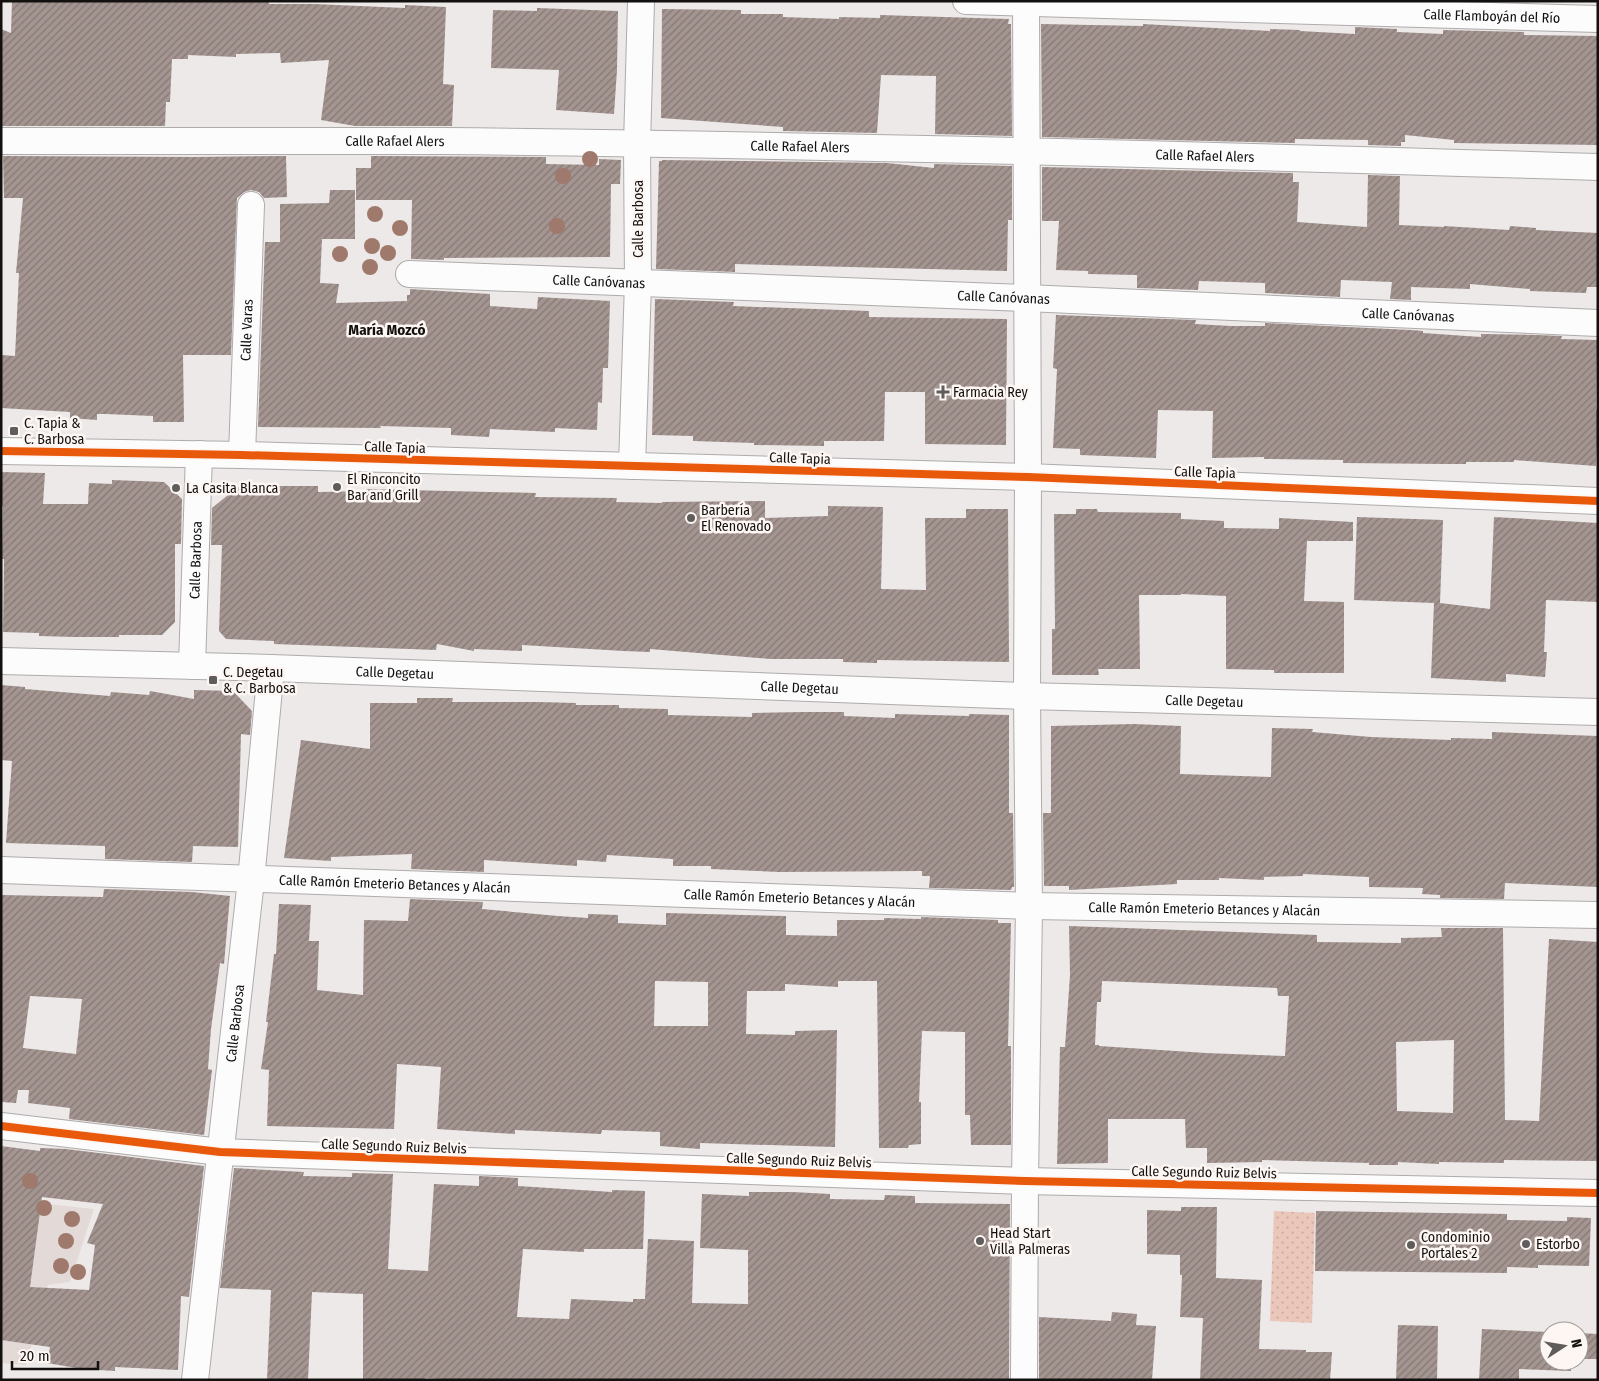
<svg xmlns="http://www.w3.org/2000/svg" width="1599" height="1381" font-family="'Fira Sans Condensed',sans-serif">
	<style>
		.built { fill: #e3dad7 }
		.grass { fill: url(#grass-dots) }
		.building { fill: url(#building-hatch); fill-rule: evenodd }
		.lines { fill: none; stroke-linecap: round; stroke-linejoin: round }
		.minor-casing { stroke: #aeabab; stroke-width: 28 }
		.minor { stroke: #fcfcfc; stroke-width: 26 }
		.cycleway-casing { stroke: #fdf6f3; stroke-width: 11 }
		.cycleway { stroke: #e8590c; stroke-width: 8 }
		.tree { fill: #9f796c }
		.poi-dot { fill: #5f5d5c; stroke: #fdf6f3; stroke-width: 2 }
		.labels { text-anchor: middle; stroke-width: 5; stroke-linejoin: round; paint-order: stroke }
		.street-label { font-size: 14px; fill: #131110; stroke: #fdf6f3 }
		.poi-label { font-size: 14px; fill: #131110; stroke: #fdf6f3; text-anchor: start }
		.neighbourhood-label { font-size: 15px; font-weight: bold; fill: #131110; stroke: #fdf6f3 }
	</style>
	<defs>
		<pattern id="grass-dots" width="8" height="8" patternUnits="userSpaceOnUse" patternTransform="scale(1.25)"><rect width="8" height="8" fill="#ebc7bb"/><path d="M2 2h.1M6 6h.1" fill="none" stroke="#c9aaa0" stroke-width="1.8" stroke-linecap="round"/></pattern>
		<pattern id="building-hatch" width="6" height="6" patternUnits="userSpaceOnUse" patternTransform="scale(1.25)"><rect width="6" height="6" fill="#a49591"/><path d="M-1 1l2-2M0 6l6-6M5 7l2-2" fill="none" stroke="#847875"/></pattern>
	</defs>
	<rect width="100%" height="100%" fill="#ede9e8"/>
	<polygon class="built" points="1,1199 94,1209 70,1282 48,1285 26,1365 1,1363"/>
	<polygon class="grass" points="1274,1211 1315,1213 1312,1323 1270,1321"/>
	<g class="building">
		<polygon points="12,1 269,1 269,4 314,4 405,8 405,5 446,7 443,84 454,85 452,126 355,126 321,120 329,60 281,63 280,53 236,54 236,57 188,55 188,59 172,59 170,102 166,102 165,126 1,126 1,29 11,33"/>
		<polygon points="537,8 618,11 617,70 614,114 556,110 559,70 491,68 493,10 537,11"/>
		<polygon points="662,9 741,10 741,14 783,14 783,17 839,19 839,17 880,18 880,15 1009,19 1008,24 1011,24 1012,136 935,134 936,76 881,75 877,133 783,131 783,127 661,118"/>
		<polygon points="1041,24 1143,26 1143,24 1270,31 1270,29 1300,30 1300,31 1355,34 1355,27 1397,29 1397,32 1443,34 1443,30 1524,32 1524,35 1598,36 1598,145 1454,143 1454,140 1405,135 1405,142 1401,142 1401,146 1368,145 1368,140 1295,139 1295,143 1042,137"/>
		<polygon points="3,156 195,157 286,156 287,197 264,198 259,192 251,190 244,192 237,198 231,355 183,355 184,422 153,422 153,416 106,414 97,414 97,420 70,418 70,412 1,408 1,355 15,356 19,273 16,273 23,198 4,198"/>
		<polygon points="371,156 546,157 546,164 599,165 599,159 621,160 620,184 611,184 610,257 444,258 444,260 411,259 412,200 356,200 356,168 371,168"/>
		<polygon points="662,160 887,163 934,168 934,164 1012,166 1012,220 1008,220 1007,271 735,264 735,272 656,269 659,161 662,161"/>
		<polygon points="1042,167 1293,173 1293,182 1299,182 1297,222 1367,227 1368,175 1400,176 1399,225 1444,227 1444,226 1509,230 1510,226 1536,228 1536,230 1598,233 1598,287 1587,287 1586,293 1530,291 1530,289 1470,284 1470,289 1411,287 1411,300 1390,299 1392,282 1341,280 1340,297 1265,293 1265,283 1199,281 1198,290 1137,288 1137,275 1088,274 1088,271 1056,270 1059,221 1042,221"/>
		<polygon points="330,190 355,190 355,239 322,239 320,283 339,284 336,303 407,301 407,295 410,295 410,289 490,294 490,306 537,309 538,297 610,301 608,368 603,368 602,403 598,402 597,430 555,428 555,432 490,429 489,437 451,435 451,428 380,426 381,428 258,427 265,242 280,242 280,204 329,203"/>
		<polygon points="655,299 734,302 733,306 869,311 869,317 1007,319 1006,445 925,444 925,392 885,392 884,441 824,441 824,446 754,445 754,443 693,441 693,436 652,435"/>
		<polygon points="1056,315 1196,320 1195,324 1231,326 1265,326 1265,323 1411,330 1423,331 1423,333 1481,337 1481,334 1537,335 1562,336 1561,339 1597,340 1596,410 1598,410 1598,419 1596,466 1514,460 1514,462 1466,462 1466,464 1445,464 1343,463 1343,460 1264,459 1264,457 1212,458 1213,411 1158,410 1156,458 1080,455 1080,449 1053,448 1057,369 1053,368"/>
		<polygon points="1,472 45,473 43,504 88,504 89,483 112,484 112,480 164,482 182,499 181,544 175,544 175,622 162,635 119,635 119,637 74,637 39,636 39,633 3,632 4,559 2,559 3,506 1,506"/>
		<polygon points="274,486 318,486 318,492 366,491 366,489 536,493 535,497 617,498 616,502 662,503 662,502 765,501 765,518 828,516 828,506 883,507 881,589 926,590 925,518 966,518 966,509 1008,509 1009,662 877,660 877,663 843,662 843,659 770,659 650,649 650,652 624,651 522,645 522,651 474,649 474,651 437,644 436,650 274,644 274,641 226,639 219,631 222,545 211,545 212,508 238,487 274,490"/>
		<polygon points="1076,509 1097,509 1098,512 1181,513 1181,519 1224,521 1224,528 1279,529 1279,518 1353,522 1353,541 1307,541 1304,601 1344,602 1344,673 1274,673 1274,670 1226,669 1226,596 1181,594 1181,595 1139,595 1140,669 1098,669 1099,675 1052,675 1052,629 1055,629 1054,514 1076,514"/>
		<polygon points="1357,517 1443,520 1440,603 1490,609 1494,517 1598,523 1598,602 1546,600 1544,652 1547,652 1545,677 1506,674 1506,682 1431,678 1434,603 1354,600"/>
		<polygon points="1,685 25,687 25,689 110,696 111,692 149,695 150,691 194,699 194,690 233,691 252,711 250,735 241,734 238,847 193,846 192,862 105,859 105,846 6,843 12,761 1,760"/>
		<polygon points="417,698 453,698 452,702 538,702 576,703 576,705 619,705 619,708 668,709 668,715 752,717 752,713 803,712 844,712 844,716 895,718 895,714 969,716 969,714 1009,715 1009,813 1013,813 1014,887 1012,887 1011,890 929,888 930,876 922,876 922,871 779,872 711,869 711,866 673,866 673,859 607,855 606,862 577,860 577,866 484,860 484,872 411,869 412,854 331,857 331,861 284,858 301,740 370,749 370,703 417,703"/>
		<polygon points="1134,724 1181,726 1180,774 1271,777 1272,728 1313,729 1312,732 1371,737 1451,740 1451,738 1492,739 1492,732 1598,736 1598,887 1505,883 1504,899 1440,898 1440,895 1422,894 1423,888 1369,887 1369,877 1303,874 1303,876 1264,877 1264,880 1219,878 1219,880 1177,880 1177,884 1069,890 1069,886 1044,886 1043,813 1051,813 1051,726"/>
		<path d="M 104,889 L 192,892 L 230,896 L 224,964 L 220,963 L 211,1029 L 208,1069 L 212,1070 L 204,1135 L 69,1119 L 70,1108 L 28,1103 L 29,1090 L 18,1090 L 16,1103 L 1,1102 L 1,895 L 103,897 ZM 30,996 L 82,999 L 76,1054 L 23,1048 Z"/>
		<path d="M 410,899 L 483,902 L 482,909 L 558,916 L 588,918 L 588,914 L 618,915 L 618,923 L 666,925 L 666,913 L 786,916 L 786,935 L 837,936 L 837,920 L 884,920 L 884,918 L 921,919 L 921,917 L 998,920 L 998,923 L 1011,923 L 1008,1046 L 1011,1046 L 1011,1145 L 971,1145 L 970,1115 L 965,1115 L 965,1032 L 922,1031 L 919,1102 L 921,1102 L 921,1144 L 909,1145 L 908,1148 L 879,1148 L 877,981 L 838,981 L 838,987 L 785,984 L 785,991 L 747,991 L 746,1034 L 795,1035 L 795,1031 L 837,1030 L 835,1147 L 700,1143 L 700,1149 L 660,1146 L 660,1132 L 602,1130 L 601,1134 L 515,1130 L 515,1134 L 437,1129 L 441,1067 L 397,1064 L 394,1129 L 267,1126 L 269,1070 L 261,1069 L 268,1022 L 266,1022 L 274,954 L 276,954 L 279,904 L 311,905 L 309,941 L 319,941 L 317,990 L 363,995 L 364,920 L 408,921 ZM 655,981 L 708,982 L 708,1026 L 654,1026 Z"/>
		<path d="M 1069,926 L 1317,935 L 1317,942 L 1401,943 L 1401,938 L 1442,937 L 1441,928 L 1503,928 L 1505,1120 L 1539,1121 L 1549,939 L 1598,942 L 1598,1161 L 1504,1160 L 1504,1163 L 1439,1162 L 1439,1164 L 1398,1162 L 1398,1165 L 1369,1165 L 1369,1163 L 1262,1160 L 1262,1162 L 1207,1163 L 1207,1148 L 1186,1148 L 1185,1119 L 1108,1119 L 1108,1163 L 1057,1164 L 1060,1047 L 1065,1047 L 1070,975 ZM 1102,981 L 1277,988 L 1278,996 L 1289,996 L 1285,1056 L 1206,1053 L 1099,1046 L 1099,1045 L 1095,1045 L 1097,1002 L 1101,1002 ZM 1454,1040 L 1453,1113 L 1397,1111 L 1396,1042 Z"/>
		<path d="M 1,1146 L 40,1151 L 40,1148 L 66,1149 L 204,1166 L 189,1297 L 181,1296 L 178,1370 L 115,1367 L 115,1371 L 82,1369 L 47,1363 L 50,1347 L 1,1340 ZM 42,1197 L 103,1204 L 87,1243 L 95,1245 L 89,1290 L 30,1287 Z"/>
		<polygon points="234,1168 304,1172 303,1176 352,1177 352,1173 393,1174 388,1269 428,1271 434,1184 479,1186 479,1176 518,1178 518,1186 612,1192 612,1190 645,1191 643,1249 584,1249 584,1252 523,1249 517,1317 569,1319 571,1299 633,1302 633,1299 645,1299 648,1239 694,1241 692,1303 748,1304 748,1250 700,1248 702,1194 749,1196 749,1192 792,1192 830,1194 830,1199 884,1200 885,1195 915,1196 915,1203 1010,1204 1009,1380 457,1380 425,1378 425,1379 363,1380 363,1294 312,1292 308,1380 267,1380 271,1290 220,1288"/>
		<polygon points="1181,1207 1217,1207 1216,1278 1262,1280 1259,1349 1306,1350 1306,1352 1332,1352 1330,1380 1200,1380 1203,1318 1180,1317 1182,1275 1180,1275 1180,1255 1147,1254 1147,1210 1181,1211"/>
		<polygon points="1316,1211 1507,1214 1507,1220 1567,1221 1567,1217 1591,1218 1589,1266 1538,1265 1538,1268 1507,1267 1507,1273 1315,1271"/>
		<polygon points="1112,1312 1137,1314 1136,1325 1156,1326 1152,1380 1039,1380 1039,1317 1111,1321"/>
		<polygon points="1398,1325 1438,1326 1437,1380 1396,1380"/>
		<polygon points="1482,1329 1549,1332 1549,1361 1571,1361 1571,1371 1519,1369 1519,1380 1479,1380"/>
		<polygon points="1579,1333 1598,1334 1598,1359 1579,1359"/>
	</g>
	<g class="lines">
		<g class="minor-casing">
			<g id="minor">
				<path id="s1" d="M 966,1 L 1598,19"/>
				<path id="s2" d="M 1,141 C 148,142 295,140 443,141 C 828,145 1213,155 1598,167"/>
				<path id="s3" d="M 409,274 L 1026,298 L 1598,323"/>
				<polyline points="1,451 242,455 1028,477 1598,501"/>
				<path id="s4" d="M 242,455 L 251,205"/>
				<polyline points="632,466 638,283 637,144 641,1"/>
				<path id="s5" d="M 1,661 L 271,668 L 1027,696 L 1598,712"/>
				<path id="s6" d="M 192,666 L 199,454"/>
				<path id="s7" d="M 1,870 L 1029,906 L 1598,915"/>
				<polyline points="1,1126 220,1152 1025,1181 1598,1193"/>
				<path id="s8" d="M 195,1380 L 251,880 L 271,668"/>
				<polyline points="1024,1380 1025,1181 1029,906 1027,696 1028,477 1026,1"/>
			</g>
		</g>
		<use href="#minor" class="minor"/>
		<g class="cycleway-casing">
			<g id="cycleway">
				<polyline points="1,451 242,455 1028,477 1598,501"/>
				<polyline points="1,1126 220,1152 1025,1181 1598,1193"/>
			</g>
		</g>
		<use href="#cycleway" class="cycleway"/>
	</g>
	<g class="tree">
		<circle cx="590" cy="159" r="8"/>
		<circle cx="563" cy="176" r="8"/>
		<circle cx="375" cy="214" r="8"/>
		<circle cx="557" cy="226" r="8"/>
		<circle cx="400" cy="228" r="8"/>
		<circle cx="372" cy="246" r="8"/>
		<circle cx="388" cy="253" r="8"/>
		<circle cx="340" cy="254" r="8"/>
		<circle cx="370" cy="267" r="8"/>
		<circle cx="30" cy="1181" r="8"/>
		<circle cx="44" cy="1208" r="8"/>
		<circle cx="72" cy="1219" r="8"/>
		<circle cx="66" cy="1241" r="8"/>
		<circle cx="61" cy="1266" r="8"/>
		<circle cx="78" cy="1272" r="8"/>
	</g>
	<g class="poi-dot">
		<path d="M940.5 384.5h5v5h5v5h-5v5h-5v-5h-5v-5h5z"/>
		<rect x="9" y="426" width="10" height="10" rx="2.5"/>
		<circle cx="337" cy="487" r="5"/>
		<circle cx="176" cy="488" r="5"/>
		<circle cx="691" cy="518" r="5"/>
		<rect x="208" y="675" width="10" height="10" rx="2.5"/>
		<circle cx="980" cy="1241" r="5"/>
		<circle cx="1526" cy="1244" r="5"/>
		<circle cx="1411" cy="1245" r="5"/>
	</g>
	<g class="labels">
		<g class="street-label">
			<text dy="5" stroke="none"><textPath href="#s1" startOffset="526">Calle Flamboyán del Río</textPath></text>
			<text dy="5" stroke="none"><textPath href="#s2" startOffset="394">Calle Rafael Alers</textPath></text>
			<text dy="5" stroke="none"><textPath href="#s2" startOffset="799">Calle Rafael Alers</textPath></text>
			<text dy="5" stroke="none"><textPath href="#s2" startOffset="1204">Calle Rafael Alers</textPath></text>
			<text transform="translate(638 219) rotate(-90)" y="5">Calle Barbosa</text>
			<text dy="5" stroke="none"><textPath href="#s3" startOffset="190">Calle Canóvanas</textPath></text>
			<text dy="5" stroke="none"><textPath href="#s3" startOffset="595">Calle Canóvanas</textPath></text>
			<text dy="5" stroke="none"><textPath href="#s3" startOffset="1000">Calle Canóvanas</textPath></text>
			<text dy="5" stroke="none"><textPath href="#s4" startOffset="125">Calle Varas</textPath></text>
			<text transform="translate(395 447) rotate(2)" y="5">Calle Tapia</text>
			<text transform="translate(800 458) rotate(2)" y="5">Calle Tapia</text>
			<text transform="translate(1205 472) rotate(2)" y="5">Calle Tapia</text>
			<text dy="5" stroke="none"><textPath href="#s6" startOffset="106">Calle Barbosa</textPath></text>
			<text dy="5" stroke="none"><textPath href="#s5" startOffset="394">Calle Degetau</textPath></text>
			<text dy="5" stroke="none"><textPath href="#s5" startOffset="799">Calle Degetau</textPath></text>
			<text dy="5" stroke="none"><textPath href="#s5" startOffset="1204">Calle Degetau</textPath></text>
			<text dy="5" stroke="none"><textPath href="#s7" startOffset="394">Calle Ramón Emeterio Betances y Alacán</textPath></text>
			<text dy="5" stroke="none"><textPath href="#s7" startOffset="799">Calle Ramón Emeterio Betances y Alacán</textPath></text>
			<text dy="5" stroke="none"><textPath href="#s7" startOffset="1204">Calle Ramón Emeterio Betances y Alacán</textPath></text>
			<text dy="5" stroke="none"><textPath href="#s8" startOffset="359">Calle Barbosa</textPath></text>
			<text transform="translate(394 1146) rotate(2)" y="5">Calle Segundo Ruiz Belvis</text>
			<text transform="translate(799 1160) rotate(2)" y="5">Calle Segundo Ruiz Belvis</text>
			<text transform="translate(1204 1172) rotate(1)" y="5">Calle Segundo Ruiz Belvis</text>
		</g>
		<g class="poi-label">
			<text x="953" y="397">Farmacia Rey</text>
			<text x="24" y="428">C. Tapia &amp;<tspan x="24" dy="16">C. Barbosa</tspan></text>
			<text x="347" y="484">El Rinconcito<tspan x="347" dy="16">Bar and Grill</tspan></text>
			<text x="186" y="493">La Casita Blanca</text>
			<text x="701" y="515">Barbería<tspan x="701" dy="16">El Renovado</tspan></text>
			<text x="223" y="677">C. Degetau<tspan x="223" dy="16">&amp; C. Barbosa</tspan></text>
			<text x="990" y="1238">Head Start<tspan x="990" dy="16">Villa Palmeras</tspan></text>
			<text x="1421" y="1242">Condominio<tspan x="1421" dy="16">Portales 2</tspan></text>
			<text x="1536" y="1249">Estorbo</text>
		</g>
		<g class="neighbourhood-label">
			<text x="387" y="335">María Mozcó</text>
		</g>
	</g>
	<rect width="1599" height="1381" fill="none" stroke="#131110" stroke-width="5"/>
	<g transform="translate(1564 1346) rotate(78)"><circle r="24" fill="#fdf6f3" stroke="#9f9a98"/>
	<path d="M0-4L9 19L0 12L-9 19Z" fill="#5f5d5c"/>
	<text y="-8" font-size="14" font-weight="bold" text-anchor="middle" fill="#131110">N</text>
	</g>
	<path d="M12 1361v8h86v-8" fill="none" stroke="#131110" stroke-width="2.5"/>
	<text x="20" y="1361" font-size="15" fill="#131110" stroke="#fdf6f3" stroke-width="4" paint-order="stroke">20 m</text>
</svg>
